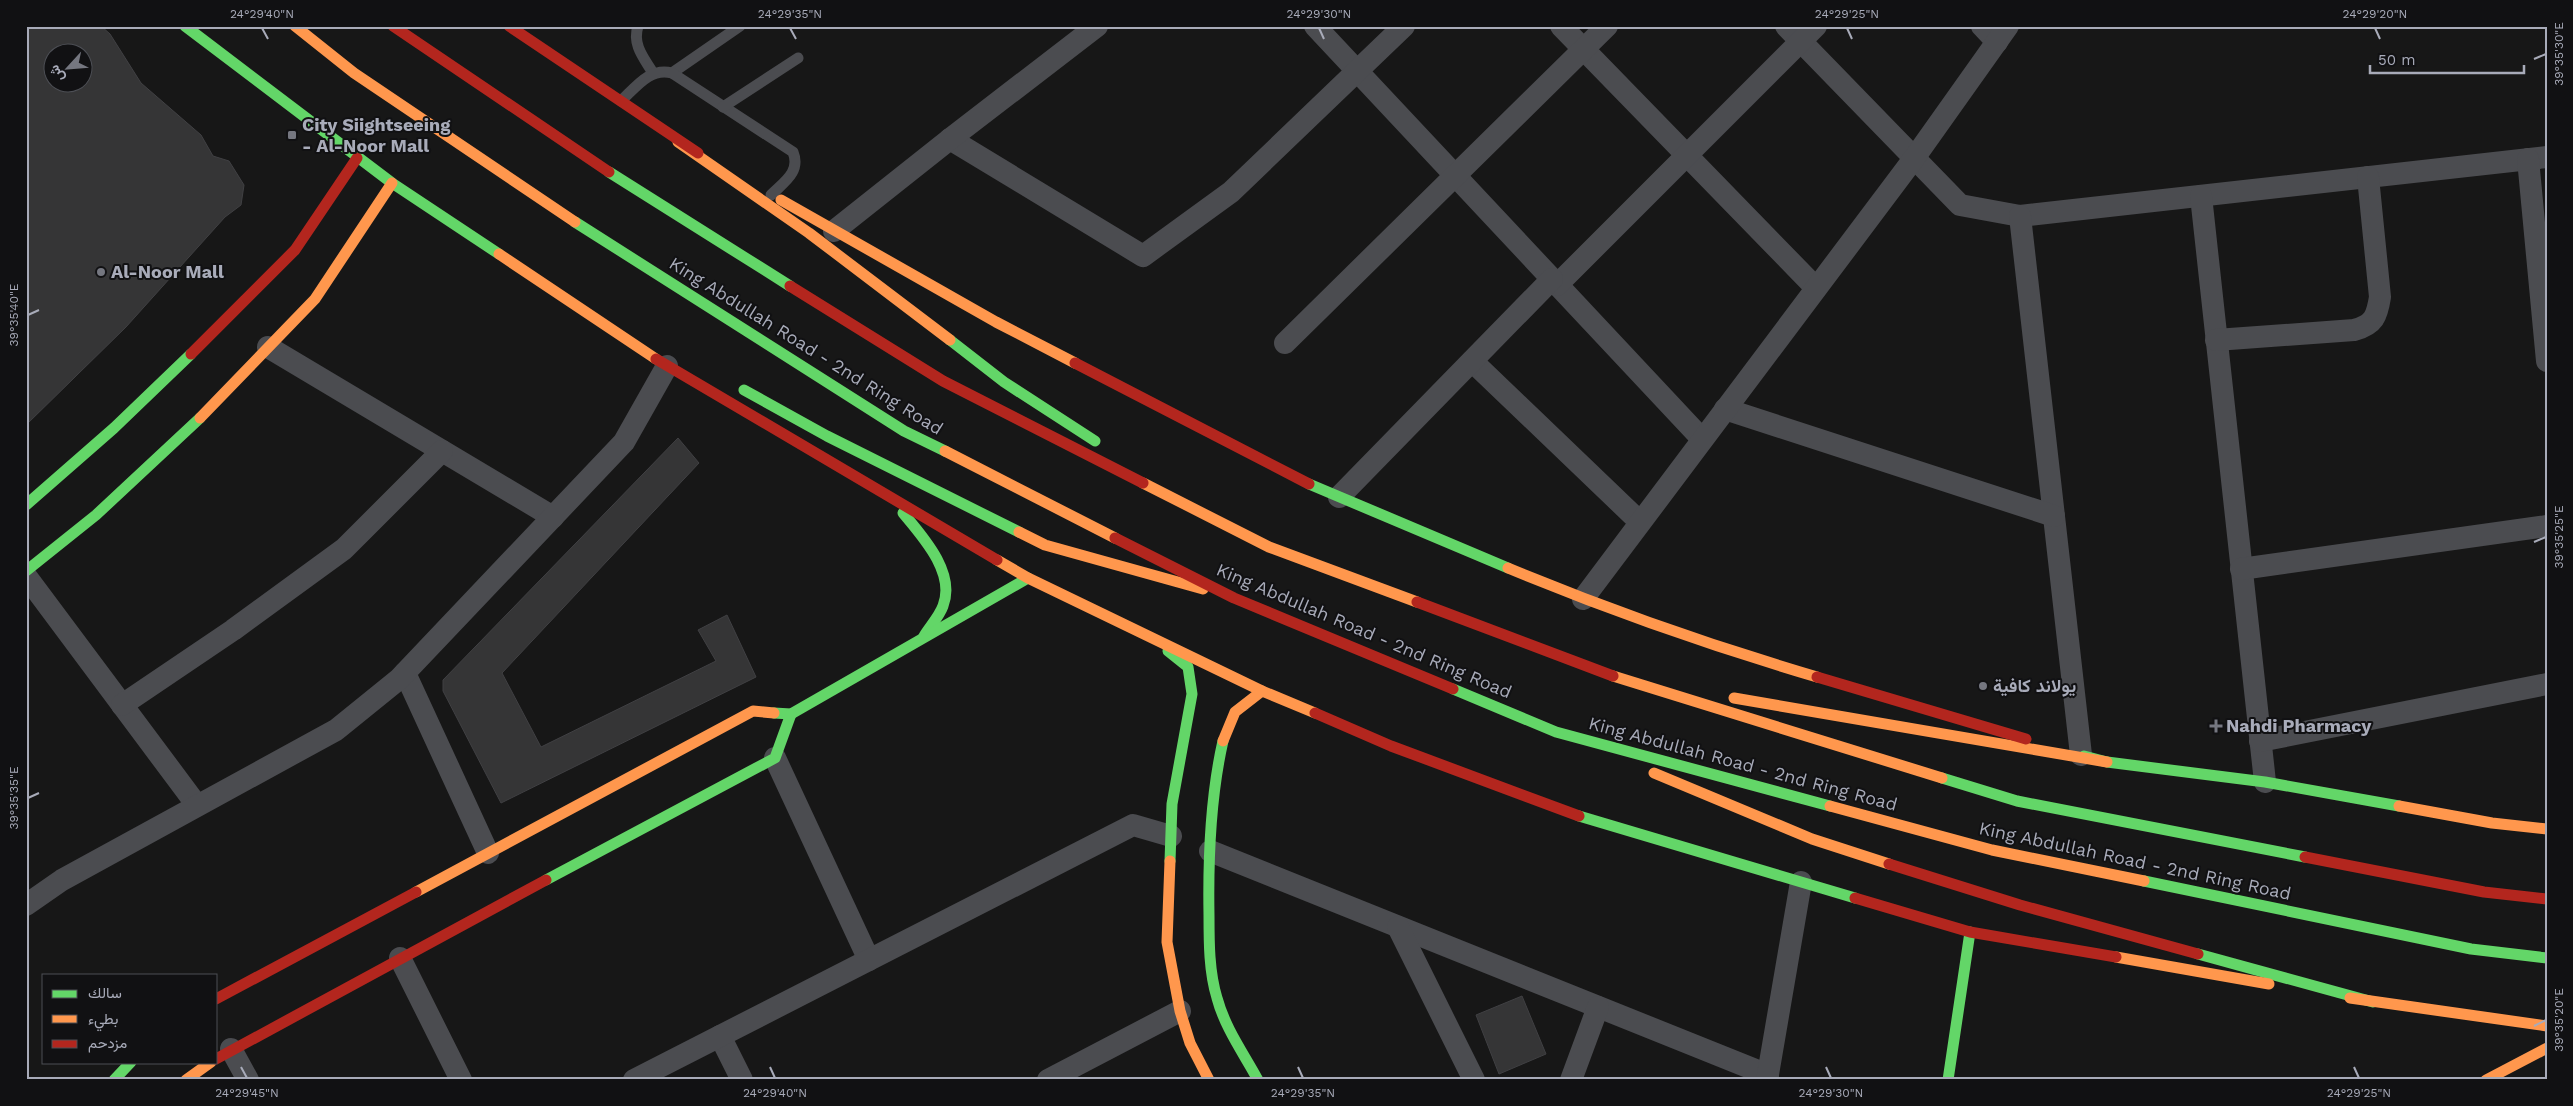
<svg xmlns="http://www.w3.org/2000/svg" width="2573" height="1106" font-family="'Work Sans',Vazirmatn,sans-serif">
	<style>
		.building { fill: #353536; stroke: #404043; fill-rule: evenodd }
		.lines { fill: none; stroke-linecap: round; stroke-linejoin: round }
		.lane { stroke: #4b4c50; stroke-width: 11 }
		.street { stroke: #4b4c50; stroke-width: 22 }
		.fast { stroke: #63d668; stroke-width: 11 }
		.slow { stroke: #ff974d; stroke-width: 11 }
		.jam { stroke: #b3261e; stroke-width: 11 }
		.ticks { fill: none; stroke: #a8abb9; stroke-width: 2 }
		.poi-dot { fill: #757780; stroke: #111113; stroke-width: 2 }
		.labels { text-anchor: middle; stroke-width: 4; stroke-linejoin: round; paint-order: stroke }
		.poi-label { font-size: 18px; font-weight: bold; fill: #a8abb9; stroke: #111113; text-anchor: start }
		.street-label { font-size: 18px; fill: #a8abb9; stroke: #111113 }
		.neatline { fill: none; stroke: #a8abb9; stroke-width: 2 }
		.ticks-label { font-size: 12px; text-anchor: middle; fill: #a8abb9 }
	</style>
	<rect width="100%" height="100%" fill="#171717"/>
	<g class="building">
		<path d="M 26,26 L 101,26 L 110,34 L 141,83 L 201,135 L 213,156 L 229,161 L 244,185 L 241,205 L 225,217 L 126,327 L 26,425 ZM 52,52 L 82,52 L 82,82 L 52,82 Z"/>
		<polygon points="678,438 699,463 502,673 541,747 716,661 698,630 727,615 756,677 501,803 443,691 443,680"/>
		<polygon points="1522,996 1546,1054 1499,1074 1476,1015"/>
	</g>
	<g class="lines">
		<g class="lane">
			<path d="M 638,26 C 632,45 644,58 653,73"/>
			<polyline points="672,73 740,26"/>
			<path d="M 621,101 C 636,87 650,67 672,73 L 793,152 C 801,172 784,182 771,195"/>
			<polyline points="723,107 798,58"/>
		</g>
		<g class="street">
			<polyline points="1315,26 1702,439"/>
			<polyline points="1561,26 1816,288"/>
			<polyline points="1786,26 1960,205 2020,216 2547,157"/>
			<polyline points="1982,26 1997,42"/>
			<polyline points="950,139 1143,256 1231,192 1404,26"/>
			<polyline points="2528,159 2547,361"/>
			<polyline points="2201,196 2265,782"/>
			<polyline points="2020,216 2081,755"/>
			<polyline points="834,231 950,139 1097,26"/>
			<polyline points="1557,285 1816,26"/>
			<path d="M 2216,340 L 2354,330 C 2374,325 2377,316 2380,297 L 2368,177"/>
			<polyline points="1285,343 1607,26"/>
			<polyline points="268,347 553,517"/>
			<polyline points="1472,361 1640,522"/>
			<polyline points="1725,409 2054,516"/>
			<polyline points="1339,497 1552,279"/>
			<polyline points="2241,569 2547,526"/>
			<polyline points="26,576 196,804"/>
			<polyline points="1583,599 1915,157 2008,26"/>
			<polyline points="405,673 488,853"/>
			<polyline points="122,705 233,630 344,549 442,451"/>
			<polyline points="2260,741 2547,684"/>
			<polyline points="775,758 869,960"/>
			<polyline points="1210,851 1768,1075"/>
			<polyline points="26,905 62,880 336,730 399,679 624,442 667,366"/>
			<polyline points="1398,927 1474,1080"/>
			<polyline points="400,958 461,1080"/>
			<polyline points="720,1036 742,1080"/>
			<polyline points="231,1049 248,1080"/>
			<polyline points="634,1080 1133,825 1171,836"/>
			<polyline points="1048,1080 1180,1011"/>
			<polyline points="1571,1080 1598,1007"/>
			<polyline points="1767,1080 1801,882"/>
		</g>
		<g class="fast">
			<polyline points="185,26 392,183 499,254"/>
			<polyline points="609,172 790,286"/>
			<polyline points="575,222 904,431 945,451"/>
			<polyline points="950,340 1004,382 1095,441"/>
			<polyline points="744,390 827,436 1019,532"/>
			<polyline points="1309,484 1508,568"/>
			<polyline points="26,505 114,428 191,354"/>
			<path d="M 903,513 C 923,537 956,573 943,606 C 939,617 930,626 924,636"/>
			<polyline points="26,571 96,515 200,418"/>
			<polyline points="1168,651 1188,667 1192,694 1172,804 1170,861"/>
			<polyline points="1453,689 1556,732 1830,806"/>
			<polyline points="774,713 791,714 1028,578"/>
			<path d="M 1223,741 C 1210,798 1208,857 1209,915 C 1209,942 1209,972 1217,998 C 1225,1028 1244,1054 1258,1080"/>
			<polyline points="2084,756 2107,762 2265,782 2399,806"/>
			<polyline points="1942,778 2017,801 2305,857"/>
			<polyline points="1579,816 1855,898"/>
			<polyline points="546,880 775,758 791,714"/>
			<polyline points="2144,881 2471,949 2547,958"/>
			<polyline points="2198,954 2373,1002"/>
			<polyline points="114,1080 131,1062"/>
			<polyline points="1948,1080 1970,932"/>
		</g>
		<g class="slow">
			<polyline points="295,26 354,73 575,222"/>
			<polyline points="678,142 809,233 950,340"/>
			<polyline points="781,200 996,322 1075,363"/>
			<polyline points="499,254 656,359"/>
			<polyline points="200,418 315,299 392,183"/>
			<polyline points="945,451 1115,538"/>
			<polyline points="1143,483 1269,547 1417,602"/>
			<polyline points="1019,532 1045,545 1203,589"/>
			<polyline points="997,560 1028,578 1262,691 1315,713"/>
			<path d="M 1508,568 C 1609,610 1712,646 1817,677"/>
			<polyline points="1613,676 1942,778"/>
			<polyline points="1734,698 2107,762"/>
			<polyline points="1223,741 1235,712 1262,691"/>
			<polyline points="1654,773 1812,839 1889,864"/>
			<polyline points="1830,806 1992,850 2144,881"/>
			<polyline points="2399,806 2492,823 2547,829"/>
			<polyline points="1170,861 1167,942 1180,1011 1190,1043 1209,1080"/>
			<polyline points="416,892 753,711 774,713"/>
			<polyline points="2116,957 2269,984"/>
			<polyline points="2350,998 2547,1026"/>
			<polyline points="186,1080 211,1062"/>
			<polyline points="2486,1080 2547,1048"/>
		</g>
		<g class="jam">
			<polyline points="393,26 609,172"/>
			<polyline points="509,26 698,153"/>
			<polyline points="790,286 943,381 1143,483"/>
			<polyline points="191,354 295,250 357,158"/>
			<polyline points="656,359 997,560"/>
			<polyline points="1075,363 1309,484"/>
			<polyline points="1115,538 1234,598 1453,689"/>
			<polyline points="1417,602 1613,676"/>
			<polyline points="1817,677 2026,739"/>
			<polyline points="1315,713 1391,746 1579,816"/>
			<polyline points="2305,857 2484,892 2547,899"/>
			<polyline points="1889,864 2020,905 2198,954"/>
			<polyline points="1855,898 1970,932 2116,957"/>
			<polyline points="216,999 416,892"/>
			<polyline points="216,1059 546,880"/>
		</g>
	</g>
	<path class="ticks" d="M 262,28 L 268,39M 790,28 L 796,39M 1319,28 L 1324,39M 1847,28 L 1852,39M 2375,28 L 2380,39M 2534,59 L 2546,54M 28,315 L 39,310M 2534,542 L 2546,537M 28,798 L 39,793M 2534,1026 L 2546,1020M 241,1067 L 247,1078M 770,1067 L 775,1078M 1298,1067 L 1303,1078M 1826,1067 L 1831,1078M 2354,1067 L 2359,1078"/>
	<g class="poi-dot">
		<rect x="287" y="130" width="10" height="10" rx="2.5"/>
		<circle cx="101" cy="272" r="5"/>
		<circle cx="1983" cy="686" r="5"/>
		<path d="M2213.5 718.5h5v5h5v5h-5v5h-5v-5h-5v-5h5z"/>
	</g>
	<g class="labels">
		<g class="poi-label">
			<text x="302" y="131">City Siightseeing<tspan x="302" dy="21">- Al-Noor Mall</tspan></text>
			<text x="111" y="278">Al-Noor Mall</text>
			<text x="1993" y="692">يولاند كافية</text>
			<text x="2226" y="732">Nahdi Pharmacy</text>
		</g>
		<g class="street-label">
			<text transform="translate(806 346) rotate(32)" y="6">King Abdullah Road - 2nd Ring Road</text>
			<text transform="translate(1364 631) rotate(23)" y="6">King Abdullah Road - 2nd Ring Road</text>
			<text transform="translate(1743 764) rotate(15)" y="6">King Abdullah Road - 2nd Ring Road</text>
			<text transform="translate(2135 861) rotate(12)" y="6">King Abdullah Road - 2nd Ring Road</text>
		</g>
	</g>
	<rect width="2573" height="1106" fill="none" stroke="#111113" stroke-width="55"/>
	<rect x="42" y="974" width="175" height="90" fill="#111113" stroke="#4d4f55"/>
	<rect x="52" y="990" width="25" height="8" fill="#63d668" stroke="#4d4f55"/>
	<text x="88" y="998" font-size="15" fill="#a8abb9">سالك</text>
	<rect x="52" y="1015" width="25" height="8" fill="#ff974d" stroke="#4d4f55"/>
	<text x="88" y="1024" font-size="15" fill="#a8abb9">بطيء</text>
	<rect x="52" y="1040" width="25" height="8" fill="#b3261e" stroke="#4d4f55"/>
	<text x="88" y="1048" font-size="15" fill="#a8abb9">مزدحم</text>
	<g transform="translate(68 68) rotate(244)"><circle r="24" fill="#111113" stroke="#4d4f55"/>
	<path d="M0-4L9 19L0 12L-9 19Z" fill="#757780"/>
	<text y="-8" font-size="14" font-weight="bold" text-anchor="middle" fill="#a8abb9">ش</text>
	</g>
	<path d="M2370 65v8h154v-8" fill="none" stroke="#a8abb9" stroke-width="2.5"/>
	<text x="2378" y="65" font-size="15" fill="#a8abb9" stroke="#111113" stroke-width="4" paint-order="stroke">50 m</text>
	<rect x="28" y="28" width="2518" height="1050" class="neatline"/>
	<g class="ticks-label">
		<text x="262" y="18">24°29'40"N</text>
		<text x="790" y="18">24°29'35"N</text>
		<text x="1319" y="18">24°29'30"N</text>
		<text x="1847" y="18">24°29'25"N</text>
		<text x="2375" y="18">24°29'20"N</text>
		<text transform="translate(2559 54) rotate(-90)" y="4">39°35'30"E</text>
		<text transform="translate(14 315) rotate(-90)" y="4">39°35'40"E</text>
		<text transform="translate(2559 537) rotate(-90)" y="4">39°35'25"E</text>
		<text transform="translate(14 798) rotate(-90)" y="4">39°35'35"E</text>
		<text transform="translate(2559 1020) rotate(-90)" y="4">39°35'20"E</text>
		<text x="247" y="1097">24°29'45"N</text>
		<text x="775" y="1097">24°29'40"N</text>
		<text x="1303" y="1097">24°29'35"N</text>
		<text x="1831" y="1097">24°29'30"N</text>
		<text x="2359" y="1097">24°29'25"N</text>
	</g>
</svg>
